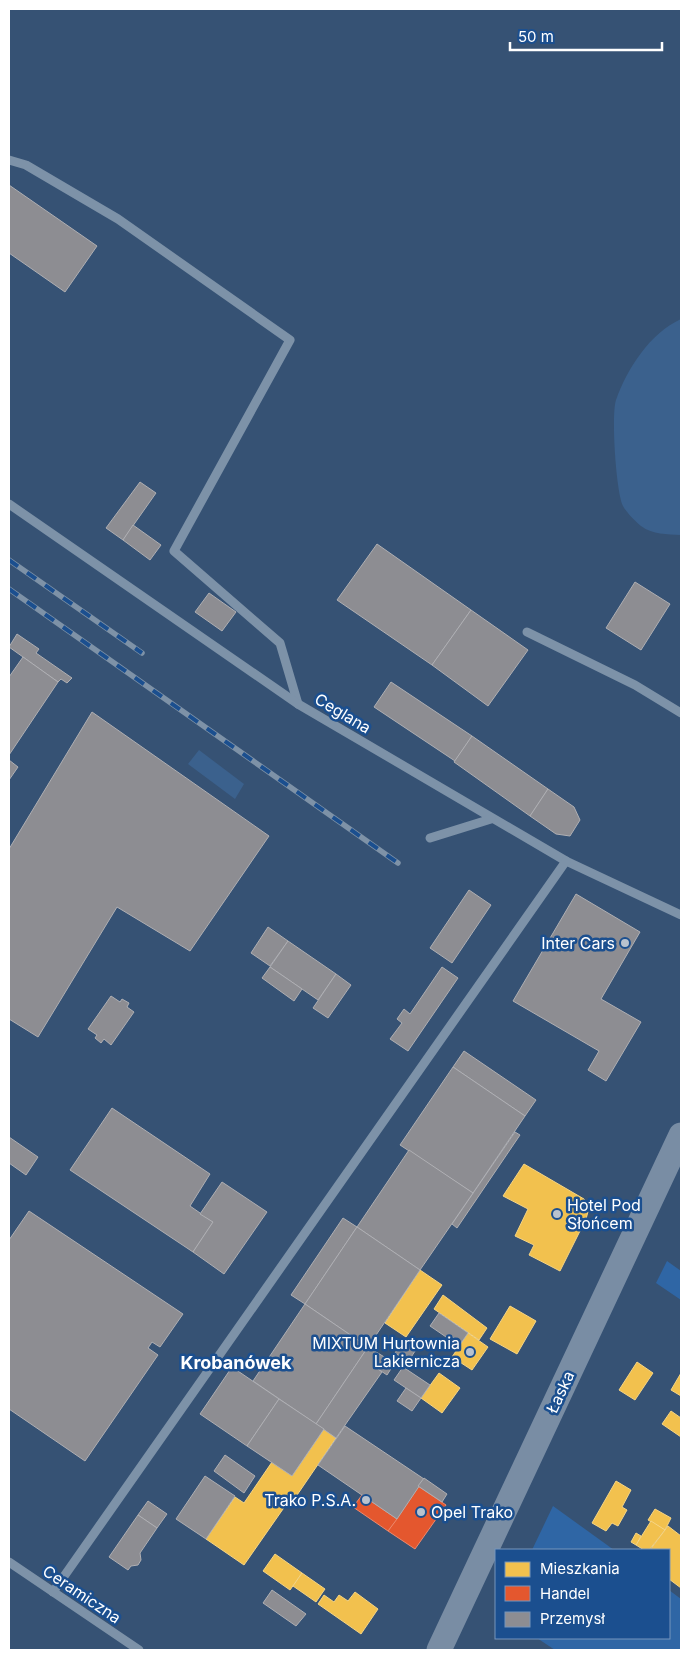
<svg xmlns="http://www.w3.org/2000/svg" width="690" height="1659" font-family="Inter,sans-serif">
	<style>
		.green { fill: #2f66a5 }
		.water { fill: #3b618d }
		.homes { fill: #f2c14e; stroke: #f6d483 }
		.shops { fill: #e4572e; stroke: #ec896d }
		.industry { fill: #8d8d92; stroke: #afafb3 }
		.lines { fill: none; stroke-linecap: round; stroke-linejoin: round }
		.service { stroke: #7d92a8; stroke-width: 9 }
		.secondary { stroke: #798da4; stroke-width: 25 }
		.rail-casing { stroke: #7e92a7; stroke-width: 5.5 }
		.rail { stroke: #1b4f8f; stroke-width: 4; stroke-dasharray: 11; stroke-linecap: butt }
		.poi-dot { fill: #b9c2ce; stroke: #1b4f8f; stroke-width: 2 }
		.labels { text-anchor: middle; stroke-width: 5; stroke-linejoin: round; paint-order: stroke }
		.street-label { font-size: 16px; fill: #fff; stroke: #1b4f8f }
		.poi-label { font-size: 16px; fill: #fff; stroke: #1b4f8f; text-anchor: end }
		.neighbourhood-label { font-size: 18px; font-weight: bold; fill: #fff; stroke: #1b4f8f }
	</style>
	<rect width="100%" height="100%" fill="#365274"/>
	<g class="green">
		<polygon points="667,1261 681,1271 681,1300 656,1283"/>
		<polygon points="553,1506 614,1550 532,1550"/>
		<polygon points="669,1590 681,1599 681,1650 555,1650 537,1638 669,1638"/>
	</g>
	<g class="water">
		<path d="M 681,319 L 681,535 C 667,534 653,535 641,526 C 636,522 626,512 623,506 C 616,492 611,415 616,400 C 627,369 650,333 681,319 Z"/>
		<polygon points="199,750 244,784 235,799 188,764"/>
	</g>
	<g class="homes">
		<polygon points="524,1164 584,1199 589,1208 586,1219 560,1271 529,1255 534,1245 515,1236 528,1209 503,1196"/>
		<polygon points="420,1270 442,1285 406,1337 385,1323"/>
		<polygon points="443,1295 487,1328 479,1340 434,1309"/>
		<polygon points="510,1306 536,1321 517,1354 490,1339"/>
		<polygon points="468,1333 488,1347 472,1370 452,1357"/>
		<polygon points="637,1362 653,1373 635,1400 619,1390"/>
		<polygon points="439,1373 460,1388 442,1413 421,1398"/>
		<polygon points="681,1373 681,1396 671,1390"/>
		<polygon points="671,1411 681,1418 681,1437 662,1424"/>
		<polygon points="324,1429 336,1438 293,1501 290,1499 244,1565 206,1539 235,1497 244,1503 272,1462 292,1476"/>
		<polygon points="616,1481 631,1490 622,1507 627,1510 618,1526 612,1523 606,1531 592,1523"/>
		<polygon points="655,1509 671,1518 665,1530 648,1520"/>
		<polygon points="651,1521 665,1530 649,1550 644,1550 636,1545"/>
		<polygon points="668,1526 681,1536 681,1588 669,1579 669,1550 650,1550"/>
		<polygon points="636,1533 641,1536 636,1545 631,1542"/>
		<polygon points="275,1554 302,1573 290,1590 263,1571"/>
		<polygon points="302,1573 325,1589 316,1602 293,1586"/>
		<polygon points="355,1592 378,1609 361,1634 318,1604 324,1595 334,1602 339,1595 348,1601"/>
	</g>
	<g class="shops">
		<polygon points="418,1486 446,1505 415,1549 388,1531"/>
		<polygon points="362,1495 397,1519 388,1531 353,1507"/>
	</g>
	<g class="industry">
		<polygon points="9,185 97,246 65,292 9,253"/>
		<polygon points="140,482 156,493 123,540 106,528"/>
		<polygon points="133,525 161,545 150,560 123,540"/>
		<polygon points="377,544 471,610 432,665 337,600"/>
		<polygon points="635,582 670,604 641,650 606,628"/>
		<polygon points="209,593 236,612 222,631 195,612"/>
		<polygon points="471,610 528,650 488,706 432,665"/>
		<polygon points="17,634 39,649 36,653 72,678 67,683 61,679 58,682 9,647"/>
		<polygon points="23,657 58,682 9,755 9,677"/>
		<polygon points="391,682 472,736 455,761 374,707"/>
		<polygon points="92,712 269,836 190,951 117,907 38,1037 9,1019 9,849"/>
		<polygon points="472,736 548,789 530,816 454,762"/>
		<polygon points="9,760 18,767 9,780"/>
		<polygon points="548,789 574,807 580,820 570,836 556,834 530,816"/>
		<polygon points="469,890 491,905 452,963 430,948"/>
		<polygon points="576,894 640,932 601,999 641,1022 606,1081 588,1070 599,1051 513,1001"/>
		<polygon points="268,927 288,941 270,966 251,953"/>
		<polygon points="288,941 336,974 318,1000 270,967"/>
		<polygon points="270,967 302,989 294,1001 262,978"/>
		<polygon points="442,967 458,978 408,1051 390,1039 402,1023 397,1019 404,1009 410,1014"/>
		<polygon points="336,974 351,985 328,1018 313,1008"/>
		<polygon points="111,996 120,1002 122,999 129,1003 127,1007 134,1012 111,1045 104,1039 101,1043 95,1038 97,1035 88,1029"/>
		<polygon points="464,1051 536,1100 525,1116 453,1067"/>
		<polygon points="453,1067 525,1116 473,1193 400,1145"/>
		<polygon points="112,1108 210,1174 190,1206 213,1222 193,1252 70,1170"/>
		<polygon points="515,1132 520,1135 457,1228 452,1224"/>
		<polygon points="9,1137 38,1157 26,1175 9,1163"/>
		<polygon points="409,1150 473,1193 420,1270 357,1227"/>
		<polygon points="222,1182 267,1212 224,1274 193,1252 213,1222 200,1214"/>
		<polygon points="29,1211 183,1314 160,1347 152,1342 148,1348 158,1355 85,1461 9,1409 9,1240"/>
		<polygon points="343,1218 357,1227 305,1304 291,1295"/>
		<polygon points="357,1227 420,1270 368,1347 305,1304"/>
		<polygon points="305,1304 368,1347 316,1424 253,1381"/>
		<polygon points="439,1313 468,1333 461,1343 451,1336 449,1339 430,1326"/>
		<polygon points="404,1340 417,1348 408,1362 395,1353"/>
		<polygon points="368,1347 386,1358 378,1369 382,1372 336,1438 316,1424"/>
		<polygon points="386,1358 394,1364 387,1375 378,1369"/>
		<polygon points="232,1367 279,1399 247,1446 200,1414"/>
		<polygon points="403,1367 430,1385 421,1398 394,1380"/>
		<polygon points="406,1388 421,1398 412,1411 397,1401"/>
		<polygon points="279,1399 324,1429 292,1476 247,1446"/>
		<polygon points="345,1426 424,1479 397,1519 318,1465"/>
		<polygon points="225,1455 255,1476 244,1493 214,1471"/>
		<polygon points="205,1476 235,1496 206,1539 176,1519"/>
		<polygon points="424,1478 447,1494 442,1502 418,1486"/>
		<polygon points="148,1501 167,1514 157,1528 138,1515"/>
		<polygon points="138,1515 157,1528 140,1553 141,1560 138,1565 131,1566 128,1570 109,1557"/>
		<polygon points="272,1590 306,1614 296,1626 263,1603"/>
	</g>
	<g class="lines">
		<g class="service">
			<polyline points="9,160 26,165 118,219 290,340 174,551 280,643 298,704"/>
			<polyline points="9,504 298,704 566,861 681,915"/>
			<polyline points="527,632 635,685 681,713"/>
			<polyline points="430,838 491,819"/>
			<polyline points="9,1562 139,1650"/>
			<polyline points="53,1592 566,861"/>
		</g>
		<polyline class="secondary" points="439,1650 681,1135"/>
		<g class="rail-casing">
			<g id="rail">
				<polyline points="9,560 142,653"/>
				<polyline points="9,589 398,863"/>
			</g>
		</g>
		<use href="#rail" class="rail"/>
	</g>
	<g class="poi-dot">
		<circle cx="625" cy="943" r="5"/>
		<circle cx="557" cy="1214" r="5"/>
		<circle cx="470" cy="1352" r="5"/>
		<circle cx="366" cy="1500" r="5"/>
		<circle cx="421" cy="1512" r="5"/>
	</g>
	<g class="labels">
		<g class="street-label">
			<text transform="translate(343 713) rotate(31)" y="6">Ceglana</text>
			<text transform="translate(560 1392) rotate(-65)" y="6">Łaska</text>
			<text transform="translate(82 1594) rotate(34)" y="6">Ceramiczna</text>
		</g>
		<g class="poi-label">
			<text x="615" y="949">Inter Cars</text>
			<text x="567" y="1211" text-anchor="start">Hotel Pod<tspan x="567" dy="18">Słońcem</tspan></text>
			<text x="460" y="1349">MIXTUM Hurtownia<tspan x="460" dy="18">Lakiernicza</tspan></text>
			<text x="356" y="1506">Trako P.S.A.</text>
			<text x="431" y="1518" text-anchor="start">Opel Trako</text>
		</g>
		<g class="neighbourhood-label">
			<text x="236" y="1369">Krobanówek</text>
		</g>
	</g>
	<rect width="690" height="1659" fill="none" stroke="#ffffff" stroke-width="20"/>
	<rect x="495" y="1549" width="175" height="90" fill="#1b4f8f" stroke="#7695bc"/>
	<rect x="505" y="1562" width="25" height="15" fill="#f2c14e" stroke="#7695bc"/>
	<text x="540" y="1574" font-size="15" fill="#ffffff">Mieszkania</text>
	<rect x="505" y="1586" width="25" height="15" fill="#e4572e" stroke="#7695bc"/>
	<text x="540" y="1599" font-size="15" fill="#ffffff">Handel</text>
	<rect x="505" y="1612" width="25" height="15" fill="#8d8d92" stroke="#7695bc"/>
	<text x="540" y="1624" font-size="15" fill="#ffffff">Przemysł</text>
	<path d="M510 42v8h152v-8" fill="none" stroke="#ffffff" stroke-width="2.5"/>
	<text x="518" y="42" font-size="15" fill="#ffffff" stroke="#1b4f8f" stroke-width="4" paint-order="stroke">50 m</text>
</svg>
